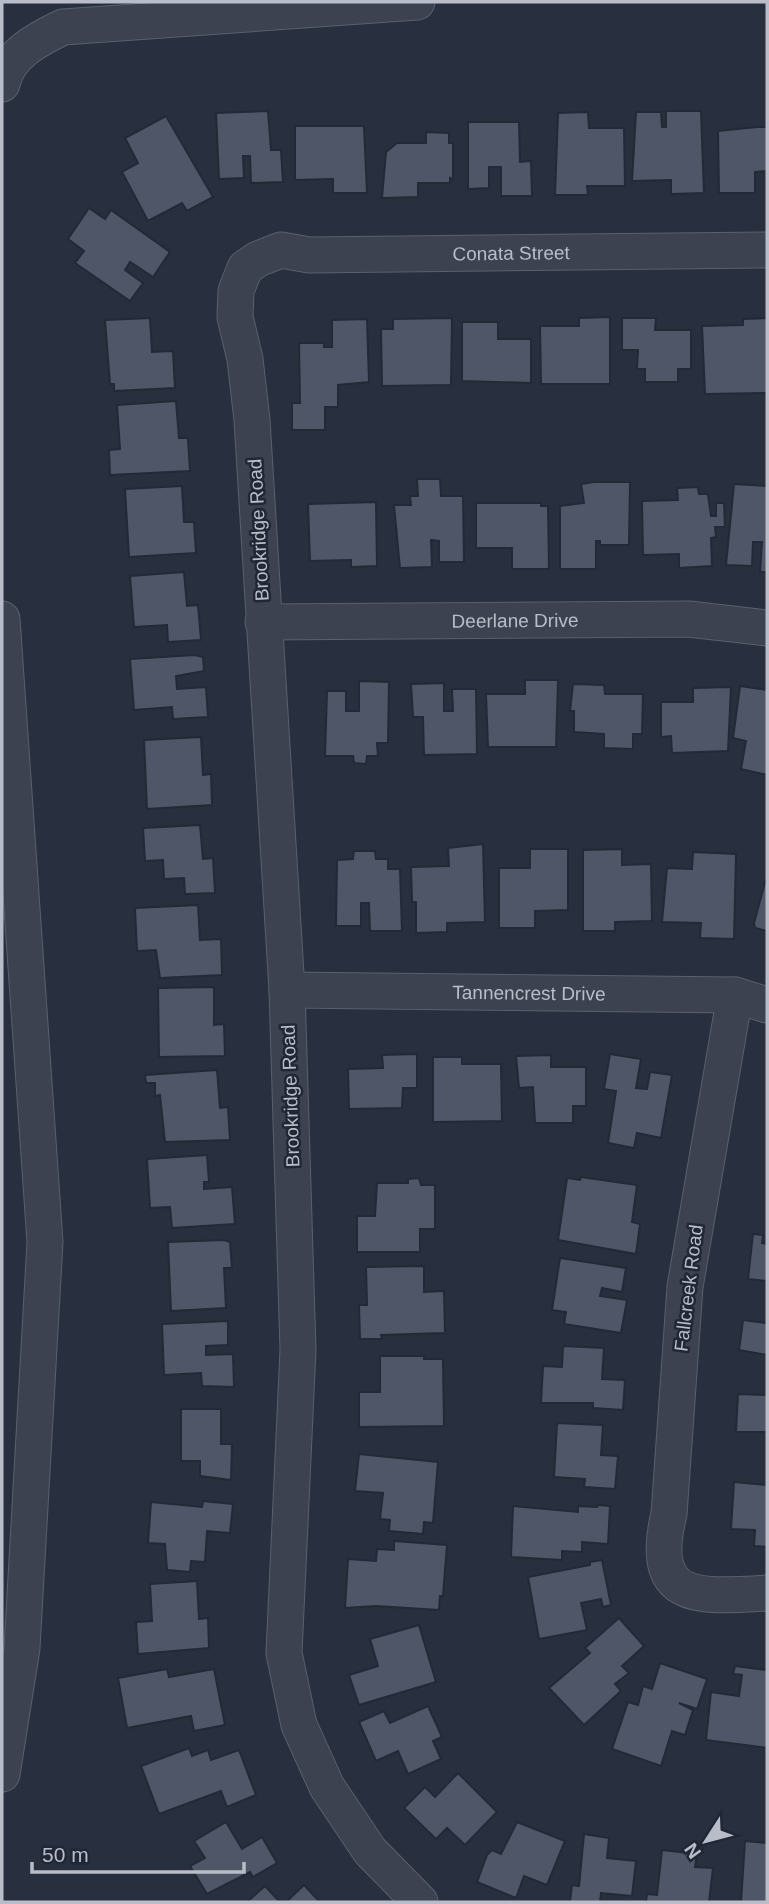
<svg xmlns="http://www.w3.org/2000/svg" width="769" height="1904" font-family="Helvetica,sans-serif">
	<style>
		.building { fill: #4f5667; stroke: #232936; stroke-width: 2 }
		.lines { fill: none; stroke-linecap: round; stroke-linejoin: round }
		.minor-casing { stroke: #5a606c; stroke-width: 37 }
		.minor { stroke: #3c424f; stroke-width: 35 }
		.labels { text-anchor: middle; stroke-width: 5; stroke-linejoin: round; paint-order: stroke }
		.street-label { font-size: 19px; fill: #b9bdc9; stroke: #212734 }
	</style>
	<rect width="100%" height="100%" fill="#28303f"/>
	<g class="building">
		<polygon points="268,111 271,150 281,150 283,182 251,183 250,156 243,156 244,178 219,179 216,113"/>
		<polygon points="666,111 701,111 704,193 671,194 671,180 632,181 636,112 661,112 662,127 666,127"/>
		<polygon points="588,112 589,128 624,128 625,186 587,186 588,195 555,195 558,113"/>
		<polygon points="166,116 213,197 187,211 182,203 148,221 122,172 138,163 125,138"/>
		<polygon points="468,122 519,122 520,162 531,161 532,196 501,196 501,167 489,167 489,188 468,189"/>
		<polygon points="295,126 364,126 367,193 333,193 333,179 295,180"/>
		<polygon points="757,127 767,127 767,171 755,172 755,193 719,193 718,131"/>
		<polygon points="426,132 449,133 449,143 453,143 453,179 450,178 450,183 418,183 418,197 382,198 386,152 397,143 426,143"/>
		<polygon points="89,208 105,219 111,210 170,252 153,277 130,262 125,270 143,283 130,301 75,263 84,251 68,239"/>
		<polygon points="610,317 610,384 541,384 540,326 579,326 579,318"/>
		<polygon points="150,318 152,352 173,351 175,388 114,391 114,384 110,384 105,320"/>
		<polygon points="452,318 451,385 382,386 381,329 393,329 393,319"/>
		<polygon points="622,318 656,318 655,330 691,330 691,369 678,369 678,382 645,382 645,369 637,369 638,350 622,350"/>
		<polygon points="767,318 767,393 705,394 702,326 743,325 743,319"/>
		<polygon points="367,319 369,382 338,385 338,407 325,407 325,430 292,430 292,403 300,403 299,343 324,343 324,347 332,347 332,320"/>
		<polygon points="462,322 498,322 498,339 531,339 531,383 462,381"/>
		<polygon points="176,401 179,438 188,438 190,471 110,475 109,450 120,449 117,405"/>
		<polygon points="417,479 440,479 441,496 463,496 464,562 439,562 439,541 431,540 432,567 400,568 394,505 411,505 410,496 418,496"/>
		<polygon points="594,482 630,482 629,545 600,545 600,541 596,541 596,569 560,569 560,506 584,503 581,484"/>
		<polygon points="734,484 767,486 767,572 760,572 762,542 753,542 752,566 726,565"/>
		<polygon points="182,486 184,522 194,522 196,553 129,557 125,489"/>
		<polygon points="698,487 699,494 708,494 711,516 716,516 716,503 724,503 725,527 715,527 716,537 711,538 712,566 679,568 679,554 643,555 642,501 678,500 677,488"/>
		<polygon points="376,502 377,566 351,567 351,560 310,561 308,504"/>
		<polygon points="476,503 541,503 541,506 548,506 549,569 512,569 512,548 476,548"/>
		<polygon points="184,572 187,606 198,605 201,640 168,642 167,625 134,627 130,576"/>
		<polygon points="195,655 203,657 204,671 176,676 177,689 206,687 208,717 173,719 172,707 134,710 130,659"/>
		<polygon points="525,680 558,680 556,747 488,747 486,694 525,694"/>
		<polygon points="359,681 389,682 388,743 377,743 378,756 367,756 366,764 354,763 353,756 325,756 327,691 346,691 346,711 359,711"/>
		<polygon points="444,683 444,711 453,711 452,689 476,689 477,754 424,755 423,717 413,717 411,684"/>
		<polygon points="573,684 604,685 605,694 643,694 642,734 633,734 633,749 604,748 604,734 574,732 574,711 570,711"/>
		<polygon points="740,686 767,690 767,775 741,769 746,741 733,738"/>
		<polygon points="731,687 728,751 672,753 671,736 661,737 661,702 693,702 693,688"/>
		<polygon points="201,737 203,775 211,774 212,805 147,809 144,740"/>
		<polygon points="200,825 203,859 213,858 215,893 185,894 184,878 164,879 163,860 145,861 143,828"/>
		<polygon points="483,844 485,922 447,923 447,932 416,933 416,902 412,902 411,867 449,866 448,848"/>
		<polygon points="530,849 568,849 568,910 535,911 535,928 499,928 499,868 530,868"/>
		<polygon points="622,849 622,865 651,864 652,921 615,922 615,931 583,931 583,850"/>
		<polygon points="354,851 375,851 376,859 388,859 388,869 400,869 402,931 370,931 369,903 361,903 361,926 336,926 337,860 353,859"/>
		<polygon points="693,852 736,854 734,939 700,938 701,923 662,922 667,868 692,869"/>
		<polygon points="767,875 767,931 755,928 754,923"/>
		<polygon points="198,905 200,940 221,939 222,975 160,978 156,950 137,951 135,908"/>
		<polygon points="214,987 214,1025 224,1024 225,1056 159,1057 158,988"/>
		<polygon points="417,1054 417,1088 403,1088 402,1108 349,1109 348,1069 383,1068 382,1055"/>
		<polygon points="610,1054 641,1059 636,1088 647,1089 650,1072 672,1075 661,1138 637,1133 634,1148 608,1143 616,1091 604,1089"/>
		<polygon points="551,1055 551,1067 586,1067 586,1106 573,1106 573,1123 535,1123 533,1087 519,1088 516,1056"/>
		<polygon points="433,1057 462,1057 462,1064 501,1064 502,1121 433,1122"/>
		<polygon points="217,1070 220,1108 228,1107 230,1140 165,1142 160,1095 155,1096 155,1083 146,1083 145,1075"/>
		<polygon points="207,1155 209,1182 204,1182 204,1189 232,1187 235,1224 172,1228 170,1207 150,1208 147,1159"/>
		<polygon points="581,1177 637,1185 632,1222 640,1224 636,1254 558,1240 567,1178 580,1180"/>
		<polygon points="419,1178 421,1185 435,1185 435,1229 420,1229 420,1252 357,1252 357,1216 375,1216 377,1183 408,1183 408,1179"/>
		<polygon points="753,1234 763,1235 762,1243 767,1244 767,1281 748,1279"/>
		<polygon points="224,1240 230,1242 232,1268 224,1268 226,1308 171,1311 168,1242"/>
		<polygon points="560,1258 626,1268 622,1292 602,1288 600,1296 627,1300 621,1333 564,1324 566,1312 552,1310"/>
		<polygon points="424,1266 424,1292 444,1291 445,1333 381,1335 382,1339 360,1339 359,1305 367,1305 366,1267"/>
		<polygon points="767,1312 767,1355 739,1350 743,1320 766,1323"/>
		<polygon points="228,1321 228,1345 206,1346 206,1355 233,1354 234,1387 202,1386 201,1373 164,1375 162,1324"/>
		<polygon points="563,1346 604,1348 602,1379 625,1380 623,1410 593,1408 593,1403 541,1403 543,1366 562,1367"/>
		<polygon points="380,1356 424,1356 424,1359 443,1359 444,1426 359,1427 359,1392 380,1392"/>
		<polygon points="767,1385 767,1432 736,1432 738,1394 767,1395"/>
		<polygon points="181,1409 221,1409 221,1444 232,1444 231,1480 200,1476 200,1461 181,1461"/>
		<polygon points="557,1423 603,1425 601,1455 618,1456 615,1489 584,1487 585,1479 554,1477"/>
		<polygon points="359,1454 438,1462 433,1523 424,1522 423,1534 389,1531 390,1520 380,1519 383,1493 355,1491"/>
		<polygon points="734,1482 767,1485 767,1547 754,1546 755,1530 731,1529"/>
		<polygon points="203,1501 233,1504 230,1533 207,1531 205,1562 191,1561 190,1572 167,1570 165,1544 148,1543 151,1502 202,1507"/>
		<polygon points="598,1505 610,1506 608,1544 582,1542 582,1552 562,1551 562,1560 511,1557 513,1506 578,1512 578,1506 597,1507"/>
		<polygon points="394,1541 447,1545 443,1596 440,1596 439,1610 376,1606 345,1608 348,1559 376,1561 377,1549 394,1550"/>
		<polygon points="602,1560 611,1605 603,1607 601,1599 581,1603 587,1630 539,1639 528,1577 590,1565 590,1562"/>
		<polygon points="197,1581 199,1619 208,1618 209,1648 138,1654 136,1622 152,1621 150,1584"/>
		<polygon points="619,1618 644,1646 622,1666 629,1673 615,1684 621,1691 584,1725 549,1688 590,1653 585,1648"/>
		<polygon points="419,1625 436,1682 359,1705 349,1675 378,1666 370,1639"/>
		<polygon points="660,1663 707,1679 697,1709 679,1703 693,1710 685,1735 672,1731 661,1766 612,1749 628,1702 638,1705 643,1686 652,1689"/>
		<polygon points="735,1666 767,1670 767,1748 706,1740 711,1692 739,1696 742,1675 733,1674"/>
		<polygon points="167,1669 169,1677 214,1669 225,1725 194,1731 191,1716 127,1728 118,1678"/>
		<polygon points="428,1706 442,1737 433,1741 441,1759 408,1774 398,1751 376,1761 359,1722 384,1711 390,1723"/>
		<polygon points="189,1748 192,1756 208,1750 211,1760 239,1750 256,1795 227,1807 221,1791 159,1814 141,1766"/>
		<polygon points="458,1773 497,1812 465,1845 447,1828 436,1839 404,1808 425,1787 435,1797"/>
		<polygon points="226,1822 242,1849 262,1837 277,1863 253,1877 250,1872 207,1894 190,1866 205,1858 194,1841"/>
		<polygon points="517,1822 565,1841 547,1885 524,1876 516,1898 477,1882 487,1855 492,1850 501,1854"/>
		<polygon points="584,1834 609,1838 607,1858 636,1861 632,1896 601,1893 600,1902 570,1902 572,1885 579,1886"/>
		<polygon points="745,1841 767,1843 767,1902 741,1902"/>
		<polygon points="662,1850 697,1854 695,1867 713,1868 709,1902 646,1902 647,1894 657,1895"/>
		<polygon points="304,1885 320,1902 286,1902"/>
		<polygon points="265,1886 280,1902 247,1902"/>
	</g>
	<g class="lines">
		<g class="minor-casing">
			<g id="minor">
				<path d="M 2,84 C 8,54 38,39 63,27 L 417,2"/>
				<polyline points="2,619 45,1242 22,1648 2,1774"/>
				<path id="s1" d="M 263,622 L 689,619 L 767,628"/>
				<path id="s2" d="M 287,990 L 735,995 L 767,1005"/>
				<path d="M 735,995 L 685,1287 L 669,1514 C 647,1603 699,1597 767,1593"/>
				<path id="s3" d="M 420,1902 L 370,1851 L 327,1787 L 299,1725 L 284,1653 L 298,1350 L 287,990 L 252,420 L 245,359 L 235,317 L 236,291 L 245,268 L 258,259 L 281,250 L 309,255 L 767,250"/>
			</g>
		</g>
		<use href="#minor" class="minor"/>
	</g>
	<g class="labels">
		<g class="street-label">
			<text dy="7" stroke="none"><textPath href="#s3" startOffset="1951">Conata Street</textPath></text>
			<text transform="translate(258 530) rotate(-93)" y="7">Brookridge Road</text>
			<text dy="7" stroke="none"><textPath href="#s1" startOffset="252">Deerlane Drive</textPath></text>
			<text dy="7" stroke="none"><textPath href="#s2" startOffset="242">Tannencrest Drive</textPath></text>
			<text transform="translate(290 1096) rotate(-92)" y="7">Brookridge Road</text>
			<text transform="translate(688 1288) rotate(-83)" y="7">Fallcreek Road</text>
		</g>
	</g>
	<rect width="769" height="1904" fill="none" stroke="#b9bdc9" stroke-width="7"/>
	<g transform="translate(706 1841) rotate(234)" stroke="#212734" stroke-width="5" paint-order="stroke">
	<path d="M0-5L12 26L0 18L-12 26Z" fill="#b9bdc9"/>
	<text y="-10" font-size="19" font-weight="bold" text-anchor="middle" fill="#b9bdc9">N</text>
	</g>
	<path d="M32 1862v10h212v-10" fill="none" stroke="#b9bdc9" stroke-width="3.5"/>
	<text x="42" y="1862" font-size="21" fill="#b9bdc9" stroke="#212734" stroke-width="5" paint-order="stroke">50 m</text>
</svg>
